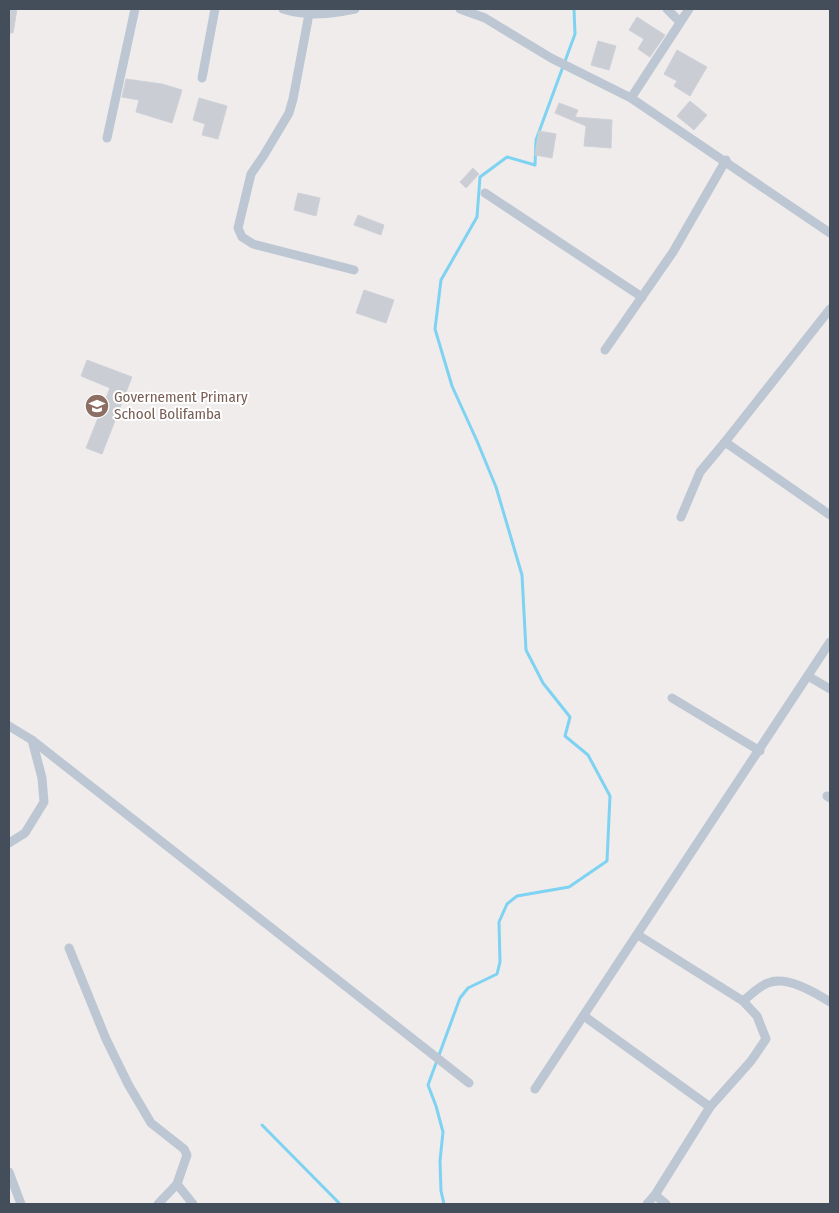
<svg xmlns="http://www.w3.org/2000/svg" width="839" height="1213" font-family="'Fira Sans Condensed',sans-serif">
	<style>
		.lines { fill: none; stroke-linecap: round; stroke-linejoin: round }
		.stream { stroke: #7ed2f2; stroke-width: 3 }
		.building { fill: #cacdd4; stroke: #cfd1d8 }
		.street { stroke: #bdc7d3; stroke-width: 9 }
		.labels { text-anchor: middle; stroke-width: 4; stroke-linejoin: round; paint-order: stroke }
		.education-label { font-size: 15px; fill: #785e54; stroke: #fff; text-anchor: start }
	</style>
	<rect width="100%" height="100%" fill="#efeceb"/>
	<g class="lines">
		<g class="stream">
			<polyline points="262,1125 340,1204"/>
			<polyline points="444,1204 441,1191 440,1161 443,1132 436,1106 428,1085 460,998 468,988 497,974 500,962 499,922 507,904 517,896 569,887 607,861 610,796 588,755 565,736 570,717 543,683 526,650 522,575 496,487 477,441 452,386 435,329 441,280 477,217 480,177 507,157 535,165 536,140 575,34 574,9"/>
		</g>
	</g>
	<g class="building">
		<polygon points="9,9 17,9 13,33 9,33"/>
		<polygon points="637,17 665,35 650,57 638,49 644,39 629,30"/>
		<polygon points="598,41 616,46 609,70 591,65"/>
		<polygon points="677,50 707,67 690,96 674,86 677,81 664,74"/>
		<polygon points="126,79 162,84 182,90 172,123 136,112 139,100 122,97"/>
		<polygon points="199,98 227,106 218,139 202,135 205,124 193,120"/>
		<polygon points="690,101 707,115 694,130 677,116"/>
		<polygon points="559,103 578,110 575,117 612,120 611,148 584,146 586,126 555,113"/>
		<polygon points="539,131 556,134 552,158 535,155"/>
		<polygon points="473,168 479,174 466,188 460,182"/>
		<polygon points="298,193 320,198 316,216 294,210"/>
		<polygon points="358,215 384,225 381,235 354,225"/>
		<polygon points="364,290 394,300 386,323 356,313"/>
		<polygon points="87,360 132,377 102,454 86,448 110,388 81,376"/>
	</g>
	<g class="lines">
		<g class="street">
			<path d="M 283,9 C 308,17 330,14 355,9"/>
			<polyline points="460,9 485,18 551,58 631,98 830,233"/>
			<polyline points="667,9 680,22"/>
			<polyline points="309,14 293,99 289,113 264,155 251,174 238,228 242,237 253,244 354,270"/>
			<polyline points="202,78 215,9"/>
			<polyline points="631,98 689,9"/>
			<polyline points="107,138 135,9"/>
			<polyline points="485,193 642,297"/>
			<polyline points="830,309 725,442 830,515"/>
			<polyline points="605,350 673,252 726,160"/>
			<polyline points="681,517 700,472 725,442"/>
			<polyline points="808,676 830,689"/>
			<polyline points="672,698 760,751"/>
			<polyline points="9,726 32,740 469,1083"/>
			<polyline points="827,796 830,798"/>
			<polyline points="9,843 25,833 44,802 42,778 32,740"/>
			<polyline points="638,935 743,1001"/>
			<polyline points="69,948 106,1039 128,1084 151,1123 184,1149 187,1155 177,1184 158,1204"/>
			<polyline points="584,1016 710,1107 655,1195 647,1204"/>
			<polyline points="535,1089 830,642"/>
			<path d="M 710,1107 L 751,1061 L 766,1039 L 757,1016 L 743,1001 C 751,995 759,986 768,983 C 786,975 816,993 830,1002"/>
			<polyline points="9,1172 21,1204"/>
			<polyline points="177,1184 193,1204"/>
			<polyline points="655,1195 666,1204"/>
		</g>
	</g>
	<defs>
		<g id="school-disc" transform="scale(1.25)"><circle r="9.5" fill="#8d6e63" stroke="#fff"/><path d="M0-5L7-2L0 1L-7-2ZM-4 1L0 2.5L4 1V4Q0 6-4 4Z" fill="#fff"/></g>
	</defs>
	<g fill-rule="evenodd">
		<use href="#school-disc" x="97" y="406"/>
	</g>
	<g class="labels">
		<g class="education-label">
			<text x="114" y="402">Governement Primary<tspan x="114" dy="17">School Bolifamba</tspan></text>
		</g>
	</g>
	<rect width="839" height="1213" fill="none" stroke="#434e5a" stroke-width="20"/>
</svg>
